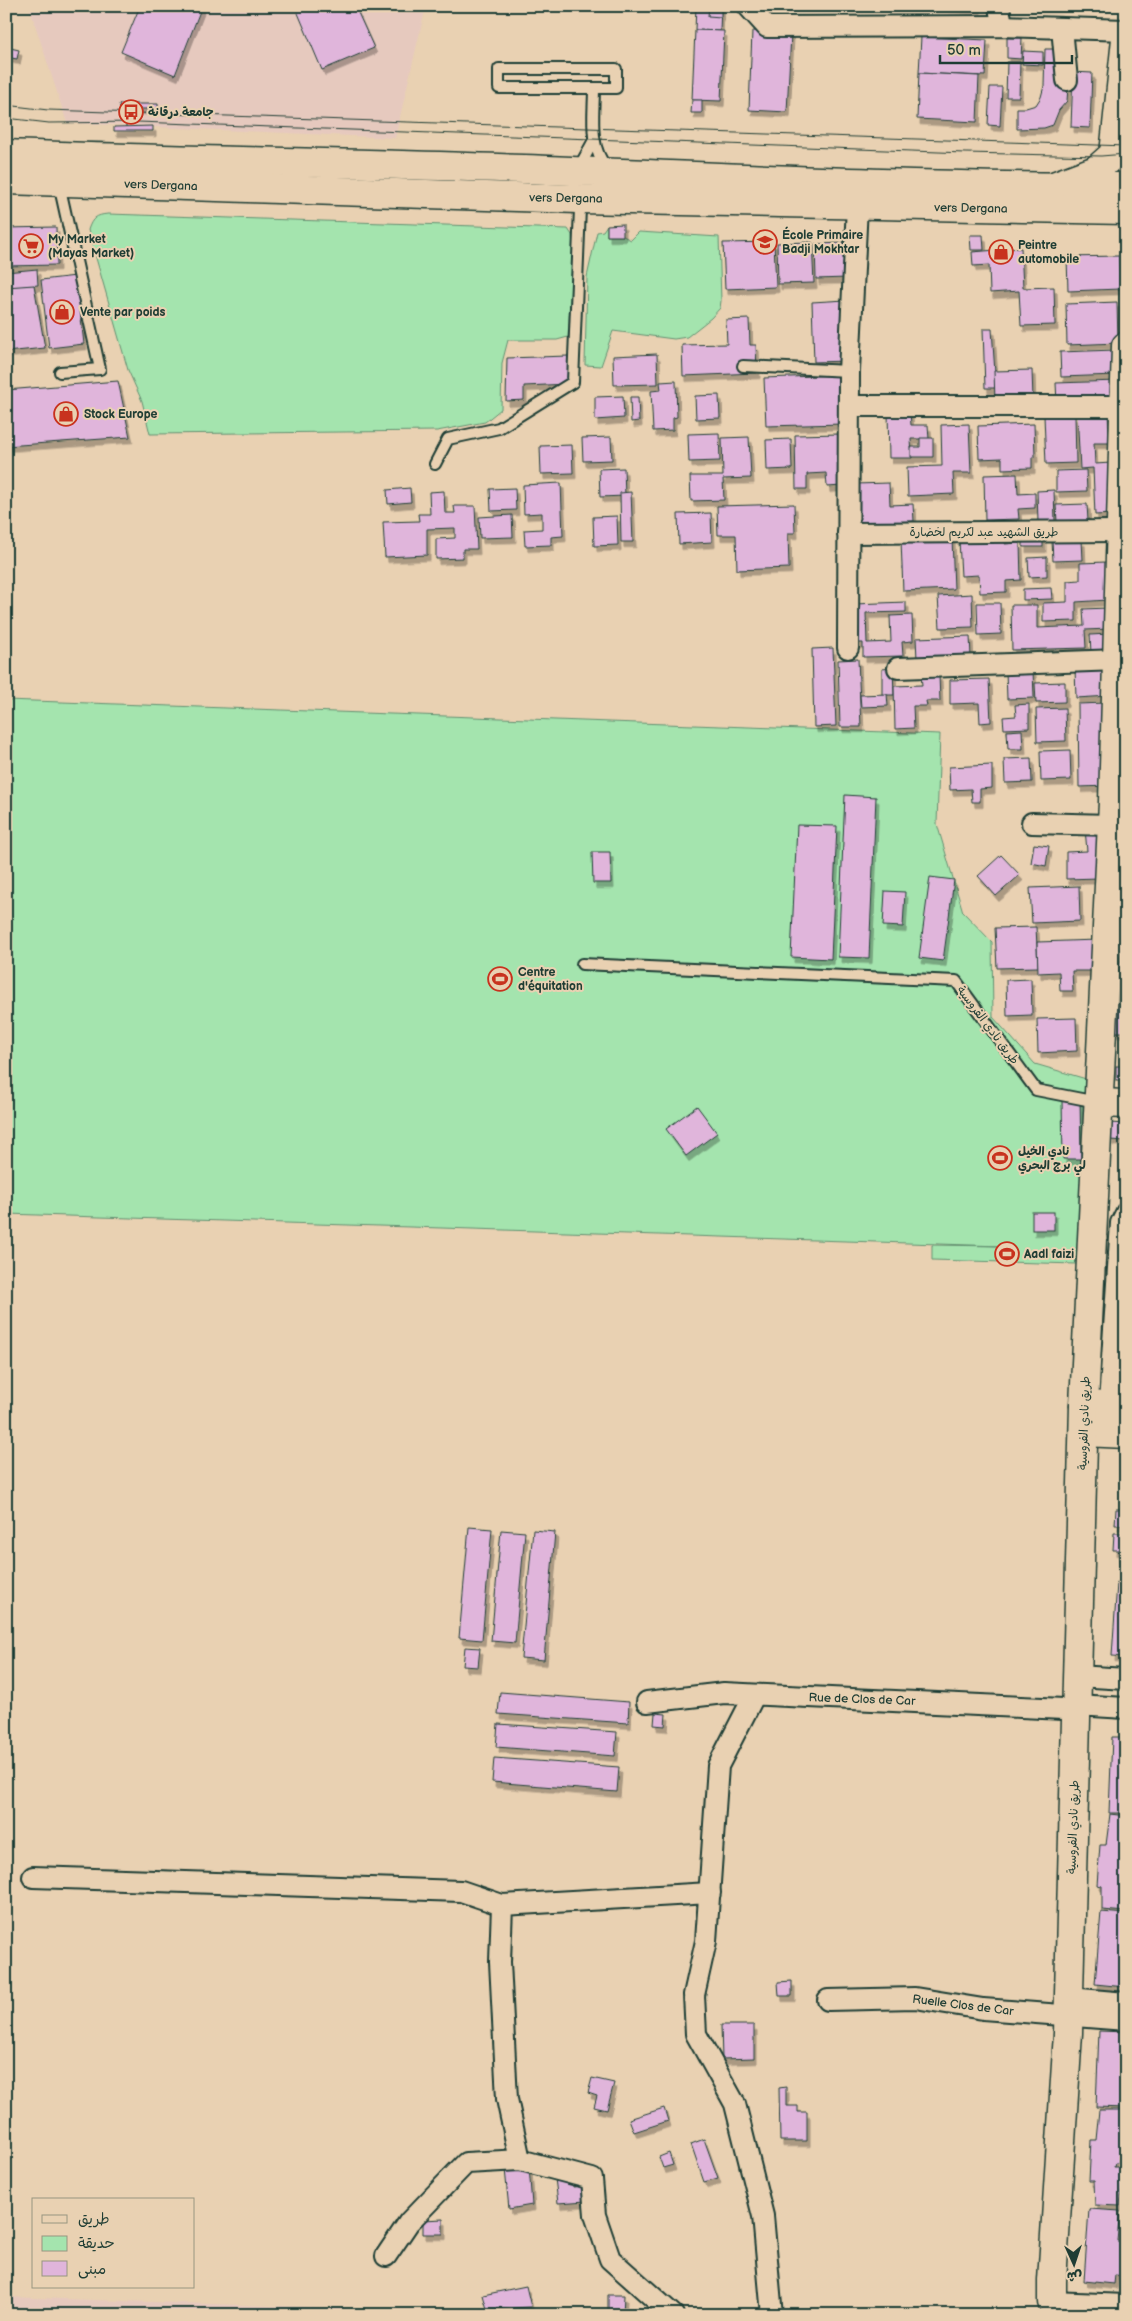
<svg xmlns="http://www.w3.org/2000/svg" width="1132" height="2321" font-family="'Balsamiq Sans','Playpen Sans Arabic',sans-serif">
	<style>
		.built { fill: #e6c9be }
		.green { fill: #a4e4ae; stroke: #629071 }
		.building { fill: #e0b5db; stroke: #1f3d34; filter: url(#shadow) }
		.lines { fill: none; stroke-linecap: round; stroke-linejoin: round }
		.lane-casing { stroke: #1f3d34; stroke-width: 14 }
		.street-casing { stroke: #1f3d34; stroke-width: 24 }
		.secondary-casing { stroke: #1f3d34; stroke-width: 31 }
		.primary-casing { stroke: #1f3d34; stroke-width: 31 }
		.lane { stroke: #e9d1b2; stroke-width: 10 }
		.street { stroke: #e9d1b2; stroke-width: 20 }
		.secondary { stroke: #e9d1b2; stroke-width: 28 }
		.primary { stroke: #e9d1b2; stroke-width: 28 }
		.tram { stroke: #1f3d34; stroke-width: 1 }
		.labels { text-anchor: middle; stroke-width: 4; stroke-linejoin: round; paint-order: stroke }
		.poi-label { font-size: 12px; font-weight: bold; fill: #1f3d34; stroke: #e9d1b2; text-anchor: start }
		.street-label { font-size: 12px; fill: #1f3d34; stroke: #e9d1b2 }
	</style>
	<defs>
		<filter id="shadow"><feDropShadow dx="3" dy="5.5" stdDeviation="0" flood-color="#0004"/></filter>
	</defs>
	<rect width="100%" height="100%" fill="#e9d1b2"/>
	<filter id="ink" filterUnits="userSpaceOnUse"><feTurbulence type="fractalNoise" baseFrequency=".02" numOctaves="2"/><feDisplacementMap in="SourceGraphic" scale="10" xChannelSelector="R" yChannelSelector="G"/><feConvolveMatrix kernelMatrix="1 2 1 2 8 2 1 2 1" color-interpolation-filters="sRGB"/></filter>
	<g filter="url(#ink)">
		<g class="built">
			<polygon points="29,6 426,6 395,138 67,123"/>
			<polygon points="6,2297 540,2315 6,2315"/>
		</g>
		<g class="green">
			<path d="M 108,214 L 568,229 L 572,235 L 573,247 L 568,337 L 557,340 L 508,340 L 502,363 L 501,409 L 485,422 L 437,431 L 150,434 L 142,401 L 128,370 L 88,230 C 92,218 96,215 108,214 Z"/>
			<polygon points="607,225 607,236 623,236 631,240 639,232 719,237 721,301 720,308 711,318 687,337 674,339 613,331 601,366 585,365 587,277 597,232 603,231"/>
			<polygon points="6,700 940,734 937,824 963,912 992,942 993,1017 1035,1064 1093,1081 1084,1248 1077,1264 932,1260 932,1245 1001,1246 6,1214"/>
		</g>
		<g class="building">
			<polygon points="140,6 202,6 175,75 121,52"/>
			<polygon points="295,6 355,6 374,48 322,70"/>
			<polygon points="696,6 721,6 720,31 695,30"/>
			<polygon points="709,6 721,6 721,17 708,16"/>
			<polygon points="932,6 978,6 978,8"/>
			<polygon points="695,30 724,31 721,101 692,100"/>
			<polygon points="752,31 791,33 787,112 749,110"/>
			<polygon points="921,37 987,40 985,76 919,73"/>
			<polygon points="1007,38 1022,38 1021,59 1007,58"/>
			<polygon points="6,47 19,50 17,59 6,57"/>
			<polygon points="1045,49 1061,49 1068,87 1067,101 1059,110 1053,125 1044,128 1017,129 1017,108 1026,108 1036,105 1041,97 1044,86"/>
			<polygon points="1023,51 1043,52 1043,65 1022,64"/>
			<polygon points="1007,62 1020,62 1019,97 1006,97"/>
			<polygon points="1073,72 1092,73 1090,128 1071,127"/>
			<polygon points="919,73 979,76 977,122 917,119"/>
			<polygon points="990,87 1002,87 1000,126 988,125"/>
			<polygon points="692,100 702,100 702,113 691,113"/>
			<polygon points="119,104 158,104 158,109 120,109"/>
			<polygon points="153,126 153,131 114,131 114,127"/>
			<polygon points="623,224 623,236 607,236 607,225"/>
			<polygon points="56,227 57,265 6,266 6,228"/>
			<polygon points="970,235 983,235 984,250 971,250"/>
			<polygon points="774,242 776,287 725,289 723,243"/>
			<polygon points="812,242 814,283 778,284 777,243"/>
			<polygon points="846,243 847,278 816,279 815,244"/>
			<polygon points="1021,248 1023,288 1054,287 1055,325 1021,326 1019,291 990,293 989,265 973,266 972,252"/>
			<polygon points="1119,256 1120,289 1068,291 1067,257"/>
			<polygon points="37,269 38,285 6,288 6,272"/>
			<polygon points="76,276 84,344 49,348 41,280"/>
			<polygon points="34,285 45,348 6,352 6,287"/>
			<polygon points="846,300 848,361 814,362 812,302"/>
			<polygon points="1117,302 1118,343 1067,345 1066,304"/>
			<polygon points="749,319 750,345 756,345 757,373 683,376 682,345 727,344 726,320"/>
			<polygon points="983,329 992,329 996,388 985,388"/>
			<polygon points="1115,350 1116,375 1061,377 1060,352"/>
			<polygon points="657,354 658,384 614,385 613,356"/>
			<polygon points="568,356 569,384 524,386 524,400 506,401 507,358"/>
			<polygon points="1032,370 1033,399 995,401 994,371"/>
			<polygon points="841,375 843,424 766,426 764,378"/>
			<polygon points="118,381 130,437 6,446 6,390"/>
			<polygon points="676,381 677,417 673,418 673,430 653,431 651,391 661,390 660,382"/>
			<polygon points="1118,381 1118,401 1057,403 1056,383"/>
			<polygon points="719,395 720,418 696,419 695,396"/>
			<polygon points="623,396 624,418 595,420 595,397"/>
			<polygon points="630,397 638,397 639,421 631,422"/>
			<polygon points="1108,410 1109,443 1094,443 1095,464 1111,463 1113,514 1095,515 1093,468 1080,469 1077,411"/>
			<polygon points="888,412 910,412 911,425 928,425 929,439 911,439 912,458 889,458"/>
			<polygon points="1075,415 1076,463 1046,464 1044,416"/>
			<polygon points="969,424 971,473 953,473 954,494 908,496 907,467 942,466 941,425"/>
			<polygon points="1034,424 1035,457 1032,457 1032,468 1002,469 1002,458 979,459 978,426"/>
			<polygon points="719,433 720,461 689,462 688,434"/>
			<polygon points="840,434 842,486 827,487 826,473 807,474 807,489 796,489 795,435"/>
			<polygon points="611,437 612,460 583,461 582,438"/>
			<polygon points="749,437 751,478 723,479 724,500 691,501 690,476 723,476 722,438"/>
			<polygon points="920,438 933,438 933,457 911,457 911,447 920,447"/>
			<polygon points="791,439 792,469 767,470 766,440"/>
			<polygon points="572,445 573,473 541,474 540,446"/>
			<polygon points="624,468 625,496 600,497 599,469"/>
			<polygon points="1086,470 1087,491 1056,492 1056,471"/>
			<polygon points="1017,474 1018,494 1035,493 1035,508 1018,509 1019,519 985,520 984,475"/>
			<polygon points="561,483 563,536 551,537 551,545 525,546 524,530 542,529 542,513 524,514 523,485"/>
			<polygon points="889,483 890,505 913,504 914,521 858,523 856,484"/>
			<polygon points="410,488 411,502 388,504 387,490"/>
			<polygon points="515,488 516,510 491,511 490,489"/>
			<polygon points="1054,490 1055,521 1038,522 1037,491"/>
			<polygon points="444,491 445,513 455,513 454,506 475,506 477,549 463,549 463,558 436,559 436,539 455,538 455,528 427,529 427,555 385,557 383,522 419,521 418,514 430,514 429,492"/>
			<polygon points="631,492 633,542 621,542 620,493"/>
			<polygon points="794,504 795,533 788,533 789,568 737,570 736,535 718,535 717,506"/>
			<polygon points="1087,504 1088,521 1057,522 1056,505"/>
			<polygon points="711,513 712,542 679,544 678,514"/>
			<polygon points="512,515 513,537 480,538 479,517"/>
			<polygon points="617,516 618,545 594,546 593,517"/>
			<rect x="1023" y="536" width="20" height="11"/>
			<polygon points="952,538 954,589 903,591 901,540"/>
			<polygon points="1005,538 1005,544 1020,543 1021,580 1006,581 1006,592 980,593 979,575 961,576 959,540"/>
			<polygon points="1082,540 1083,560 1053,561 1052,541"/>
			<polygon points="1047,557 1047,576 1029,577 1028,558"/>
			<polygon points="1106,562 1108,600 1076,602 1076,621 1043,622 1043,603 1067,602 1067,581 1080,580 1080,563"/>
			<polygon points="1051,588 1052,599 1023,600 1023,589"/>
			<polygon points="972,594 973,627 940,628 938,596"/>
			<polygon points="906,602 906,612 866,613 867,643 891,642 890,616 912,615 913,641 902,642 903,656 863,657 863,643 856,643 854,604"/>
			<polygon points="977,603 1000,603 1001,634 978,635"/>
			<polygon points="1011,605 1037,605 1037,628 1084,626 1083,609 1108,608 1109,629 1085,630 1086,648 1012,650"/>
			<polygon points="1108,634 1109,653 1091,653 1090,635"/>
			<polygon points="970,636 971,657 917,659 916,638"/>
			<polygon points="833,648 836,726 814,727 812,649"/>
			<polygon points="858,659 861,727 840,727 838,660"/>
			<polygon points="1109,667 1110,696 1076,698 1075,668"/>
			<polygon points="893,668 894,695 882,695 882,669"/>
			<polygon points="1033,670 1034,698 1007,699 1006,671"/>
			<polygon points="921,675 939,675 940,701 926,701 927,706 913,706 914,728 895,729 894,686 922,685"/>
			<polygon points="989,679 991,722 980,723 979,703 950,704 950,680"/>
			<polygon points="1065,682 1065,702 1036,703 1035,683"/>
			<polygon points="887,694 888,706 861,707 860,695"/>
			<polygon points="1106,703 1108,786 1079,787 1078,704"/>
			<polygon points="1029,704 1029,728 1004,729 1003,717 1016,716 1015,705"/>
			<polygon points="1065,708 1066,741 1037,742 1036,709"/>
			<polygon points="1022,730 1023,749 1008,749 1007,731"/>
			<polygon points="1070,750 1071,780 1041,781 1040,751"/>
			<polygon points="1031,758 1032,782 1005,783 1004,759"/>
			<polygon points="992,765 992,788 980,789 980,802 972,802 971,789 950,790 949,767"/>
			<polygon points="845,795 876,797 869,958 838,957"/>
			<polygon points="797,825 837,826 831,959 791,957"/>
			<polygon points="1085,829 1100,829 1099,878 1066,879 1066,852 1087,851"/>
			<polygon points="1034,844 1049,846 1046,866 1031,863"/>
			<polygon points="592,852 610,852 611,883 593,883"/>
			<polygon points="1001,855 1020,875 996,896 978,876"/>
			<rect x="1122" y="870" width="4" height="39"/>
			<polygon points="930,877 954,880 943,961 919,958"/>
			<polygon points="1079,886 1080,921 1032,923 1030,888"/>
			<polygon points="885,891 905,892 903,927 883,926"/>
			<polygon points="1036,927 1038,967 997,968 995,928"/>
			<polygon points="1098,940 1099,971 1072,971 1073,991 1060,991 1059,972 1038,973 1037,942"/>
			<rect x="1118" y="961" width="8" height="31"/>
			<polygon points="1031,979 1032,1015 1007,1016 1006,980"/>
			<polygon points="1115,1000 1126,1000 1126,1032 1114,1032"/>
			<polygon points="1076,1018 1077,1051 1038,1053 1037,1019"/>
			<rect x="1116" y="1066" width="10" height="14"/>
			<polygon points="1080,1099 1081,1159 1063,1159 1062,1100"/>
			<polygon points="697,1106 717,1133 686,1156 666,1129"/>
			<polygon points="1110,1123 1125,1124 1125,1141 1110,1140"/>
			<rect x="1032" y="1212" width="22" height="18"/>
			<rect x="1124" y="1317" width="2" height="16"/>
			<rect x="1122" y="1341" width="4" height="17"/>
			<polygon points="1124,1487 1126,1487 1126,1525 1115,1525 1116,1509 1122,1509"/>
			<polygon points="469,1527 492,1529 482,1640 459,1638"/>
			<polygon points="501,1530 525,1532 515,1643 491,1641"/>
			<polygon points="533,1530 555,1532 544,1660 521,1658"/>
			<polygon points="1126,1530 1126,1582 1120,1582 1119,1550 1113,1550 1114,1533 1125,1533"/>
			<polygon points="1117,1583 1126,1584 1126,1657 1112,1656"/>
			<polygon points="465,1647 480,1648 478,1667 463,1666"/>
			<polygon points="500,1692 629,1702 628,1723 498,1714"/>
			<polygon points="655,1713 666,1714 665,1726 654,1725"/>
			<polygon points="498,1724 617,1732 615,1756 496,1747"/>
			<polygon points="1112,1737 1126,1737 1126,1813 1109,1813"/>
			<polygon points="494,1758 619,1767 617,1792 492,1782"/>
			<polygon points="1110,1814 1126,1816 1126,1868 1123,1868 1123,1872 1126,1873 1126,1912 1102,1910 1102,1886 1097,1885 1100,1845 1106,1845"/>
			<polygon points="1101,1912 1126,1914 1125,1987 1095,1984"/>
			<polygon points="792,1981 792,1996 779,1996 778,1982"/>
			<polygon points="721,2025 754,2025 754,2058 722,2059"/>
			<polygon points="1099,2031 1126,2032 1125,2108 1096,2107"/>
			<polygon points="592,2078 614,2083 607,2110 594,2107 597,2096 588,2093"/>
			<polygon points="786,2087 786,2106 798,2106 798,2112 807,2112 807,2141 780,2141 779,2088"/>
			<polygon points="664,2108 668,2121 634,2132 629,2119"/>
			<polygon points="1099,2110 1124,2110 1126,2160 1119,2159 1118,2163 1115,2163 1114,2167 1126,2167 1126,2184 1122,2184 1120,2206 1095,2205 1094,2181 1089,2181 1091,2140 1096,2140"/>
			<polygon points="704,2139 718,2178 704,2182 691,2144"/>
			<polygon points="669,2153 673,2165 663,2168 659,2157"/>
			<polygon points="529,2167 532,2205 509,2209 505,2169"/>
			<polygon points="572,2176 573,2187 584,2186 586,2201 558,2203 555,2178"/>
			<polygon points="1089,2209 1120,2211 1117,2241 1126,2241 1126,2283 1125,2276 1115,2275 1114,2284 1084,2281"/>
			<polygon points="443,2219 443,2234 423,2234 423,2220"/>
			<polygon points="526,2286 531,2307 487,2309 483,2295"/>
			<polygon points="608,2295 624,2295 623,2314 608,2313"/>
		</g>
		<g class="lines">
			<g class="lane-casing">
				<g id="lane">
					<rect x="499" y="69" width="117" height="19"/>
					<path d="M 594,88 C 594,115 588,146 607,168"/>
					<polyline points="575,167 582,162 594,140"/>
					<polyline points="59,184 100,369 60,372"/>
					<polyline points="743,366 849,371"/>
					<polyline points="435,464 448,439 499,428 573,382 580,208 579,200"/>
					<polyline points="582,964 956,981 1036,1090 1097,1102"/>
				</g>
			</g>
			<g class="street-casing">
				<g id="street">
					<polyline points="748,6 767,27 1002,26 1126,30"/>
					<polyline points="999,6 1002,26"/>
					<polyline points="1062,28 1067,80"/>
					<polyline points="850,406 1123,406"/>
					<polyline points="848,533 1120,531"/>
					<polyline points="848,648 849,371 857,206"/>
					<polyline points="898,668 1118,660"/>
					<polyline points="1032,823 1111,825"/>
					<polyline points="1108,1419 1121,1223 1126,1213"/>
					<polyline points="1077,1676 1126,1679"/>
					<polyline points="754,1696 718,1766 706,1941 694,1995 696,2034 735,2104 763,2216 772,2315"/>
					<polyline points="647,1702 724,1693 1064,1709 1076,1705 1126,1708"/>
					<polyline points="33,1877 461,1891 502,1905"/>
					<polyline points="1069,1998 1126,2003"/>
					<polyline points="828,2000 915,1998 983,2009 1126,2020"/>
					<polyline points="520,2160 507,2099 500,1962 502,1905 710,1893"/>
					<polyline points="386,2256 409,2222 466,2163 520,2160 592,2179 595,2215 610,2259 673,2315"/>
					<polyline points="1052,2302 1126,2305"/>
				</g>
			</g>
			<g class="secondary-casing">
				<g id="secondary">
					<polyline points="1056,185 1096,170 1114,154 1126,39"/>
					<polyline points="1099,1103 1126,1104"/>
					<polyline points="1084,1405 1126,1407"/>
					<polyline points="1084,1432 1126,1434"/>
					<polyline points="1058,2315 1052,2302 1052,2281 1068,2033 1084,1405 1113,802 1126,346"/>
				</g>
			</g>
			<g class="primary-casing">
				<g id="primary">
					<path d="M 6,154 C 179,161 351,162 524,169 C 724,177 925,187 1126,187"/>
					<polyline points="6,180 578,199 1126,210"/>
				</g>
			</g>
			<use href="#lane" class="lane"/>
			<use href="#street" class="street"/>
			<use href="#secondary" class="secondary"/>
			<use href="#primary" class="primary"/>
			<g class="tram">
				<polyline points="6,105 48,110 1126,146"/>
				<polyline points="6,118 49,123 138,122 965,153 1101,156 1126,154"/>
			</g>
		</g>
	</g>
	<defs>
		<g id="bus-ring" transform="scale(1.25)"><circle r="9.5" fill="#e9d1b2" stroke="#c8321e" stroke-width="1.5"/><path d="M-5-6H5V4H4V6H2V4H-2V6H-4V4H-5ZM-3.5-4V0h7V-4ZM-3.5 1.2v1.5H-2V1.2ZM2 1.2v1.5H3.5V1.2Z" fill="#c8321e"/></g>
		<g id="school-ring" transform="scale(1.25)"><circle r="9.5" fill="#e9d1b2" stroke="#c8321e" stroke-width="1.5"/><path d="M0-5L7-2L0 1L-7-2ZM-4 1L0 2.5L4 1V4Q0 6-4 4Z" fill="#c8321e"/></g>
		<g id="supermarket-ring" transform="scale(1.25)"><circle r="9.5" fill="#e9d1b2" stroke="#c8321e" stroke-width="1.5"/><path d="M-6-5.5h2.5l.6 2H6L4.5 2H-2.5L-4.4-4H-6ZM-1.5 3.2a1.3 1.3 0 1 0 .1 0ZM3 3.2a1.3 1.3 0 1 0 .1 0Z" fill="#c8321e"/></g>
		<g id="shop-ring" transform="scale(1.25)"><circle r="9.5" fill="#e9d1b2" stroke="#c8321e" stroke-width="1.5"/><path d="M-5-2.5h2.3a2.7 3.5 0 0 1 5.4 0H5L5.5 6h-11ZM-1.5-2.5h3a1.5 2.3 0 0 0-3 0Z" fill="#c8321e"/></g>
		<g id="stadium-ring" transform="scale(1.25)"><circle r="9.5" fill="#e9d1b2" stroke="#c8321e" stroke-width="1.5"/><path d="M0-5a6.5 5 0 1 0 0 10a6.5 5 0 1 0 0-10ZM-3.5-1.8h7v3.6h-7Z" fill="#c8321e"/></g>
	</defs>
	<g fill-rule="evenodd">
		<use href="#bus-ring" x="131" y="112"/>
		<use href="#school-ring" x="765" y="242"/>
		<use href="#supermarket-ring" x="31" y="246"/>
		<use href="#shop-ring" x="1001" y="252"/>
		<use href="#shop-ring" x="62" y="312"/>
		<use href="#shop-ring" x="66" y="414"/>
		<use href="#stadium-ring" x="500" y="979"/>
		<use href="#stadium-ring" x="1000" y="1158"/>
		<use href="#stadium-ring" x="1007" y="1254"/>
	</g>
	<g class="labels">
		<g class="poi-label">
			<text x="148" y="116">جامعة درقانة</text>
			<text x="782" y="239">École Primaire<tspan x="782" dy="14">Badji Mokhtar</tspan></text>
			<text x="48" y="243">My Market<tspan x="48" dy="14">(Mayas Market)</tspan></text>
			<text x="1018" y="249">Peintre<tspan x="1018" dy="14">automobile</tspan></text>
			<text x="80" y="316">Vente par poids</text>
			<text x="84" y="418">Stock Europe</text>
			<text x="518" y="976">Centre<tspan x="518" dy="14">d'équitation</tspan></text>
			<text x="1018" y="1155">نادي الخيل<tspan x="1018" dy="14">لي برج البحري</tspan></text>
			<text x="1024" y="1258">Aadl faizi</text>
		</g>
		<g class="street-label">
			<text transform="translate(161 185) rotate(2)" y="4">vers Dergana</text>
			<text transform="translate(566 198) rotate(1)" y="4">vers Dergana</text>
			<text transform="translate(971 208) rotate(1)" y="4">vers Dergana</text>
			<text x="984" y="536">طريق الشهيد عبد لكريم لخضارة</text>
			<text transform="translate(988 1025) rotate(53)" y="4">طريق نادي الفروسية</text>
			<text transform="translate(1084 1423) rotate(-88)" y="4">طريق نادي الفروسية</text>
			<text transform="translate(862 1699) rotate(2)" y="4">Rue de Clos de Car</text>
			<text transform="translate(1073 1827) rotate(-88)" y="4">طريق نادي الفروسية</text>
			<text transform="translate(963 2005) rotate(7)" y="4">Ruelle Clos de Car</text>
		</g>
	</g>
	<rect width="1132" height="2321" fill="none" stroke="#e9d1b2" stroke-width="25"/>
	<rect x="12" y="12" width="1107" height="2296" fill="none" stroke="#1f3d34" stroke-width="2" filter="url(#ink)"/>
	<rect x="32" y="2198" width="162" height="90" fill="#e9d1b2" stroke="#989680"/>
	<rect x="42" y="2215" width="25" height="8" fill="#e9d1b2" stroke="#989680"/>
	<text x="78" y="2224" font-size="15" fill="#1f3d34">طريق</text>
	<rect x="42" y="2236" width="25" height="15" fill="#a4e4ae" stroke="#989680"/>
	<text x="78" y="2248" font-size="15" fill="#1f3d34">حديقة</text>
	<rect x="42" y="2261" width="25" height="15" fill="#e0b5db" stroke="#989680"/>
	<text x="78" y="2274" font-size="15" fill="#1f3d34">مبنى</text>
	<g transform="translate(1074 2264) rotate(177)" stroke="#e9d1b2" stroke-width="4" paint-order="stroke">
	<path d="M0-4L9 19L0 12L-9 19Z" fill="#1f3d34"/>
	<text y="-8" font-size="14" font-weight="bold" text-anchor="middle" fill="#1f3d34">ش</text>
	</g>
	<path d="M940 55v8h132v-8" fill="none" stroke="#1f3d34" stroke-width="2.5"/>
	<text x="947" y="55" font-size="15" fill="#1f3d34" stroke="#e9d1b2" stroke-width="4" paint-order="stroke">50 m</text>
</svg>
